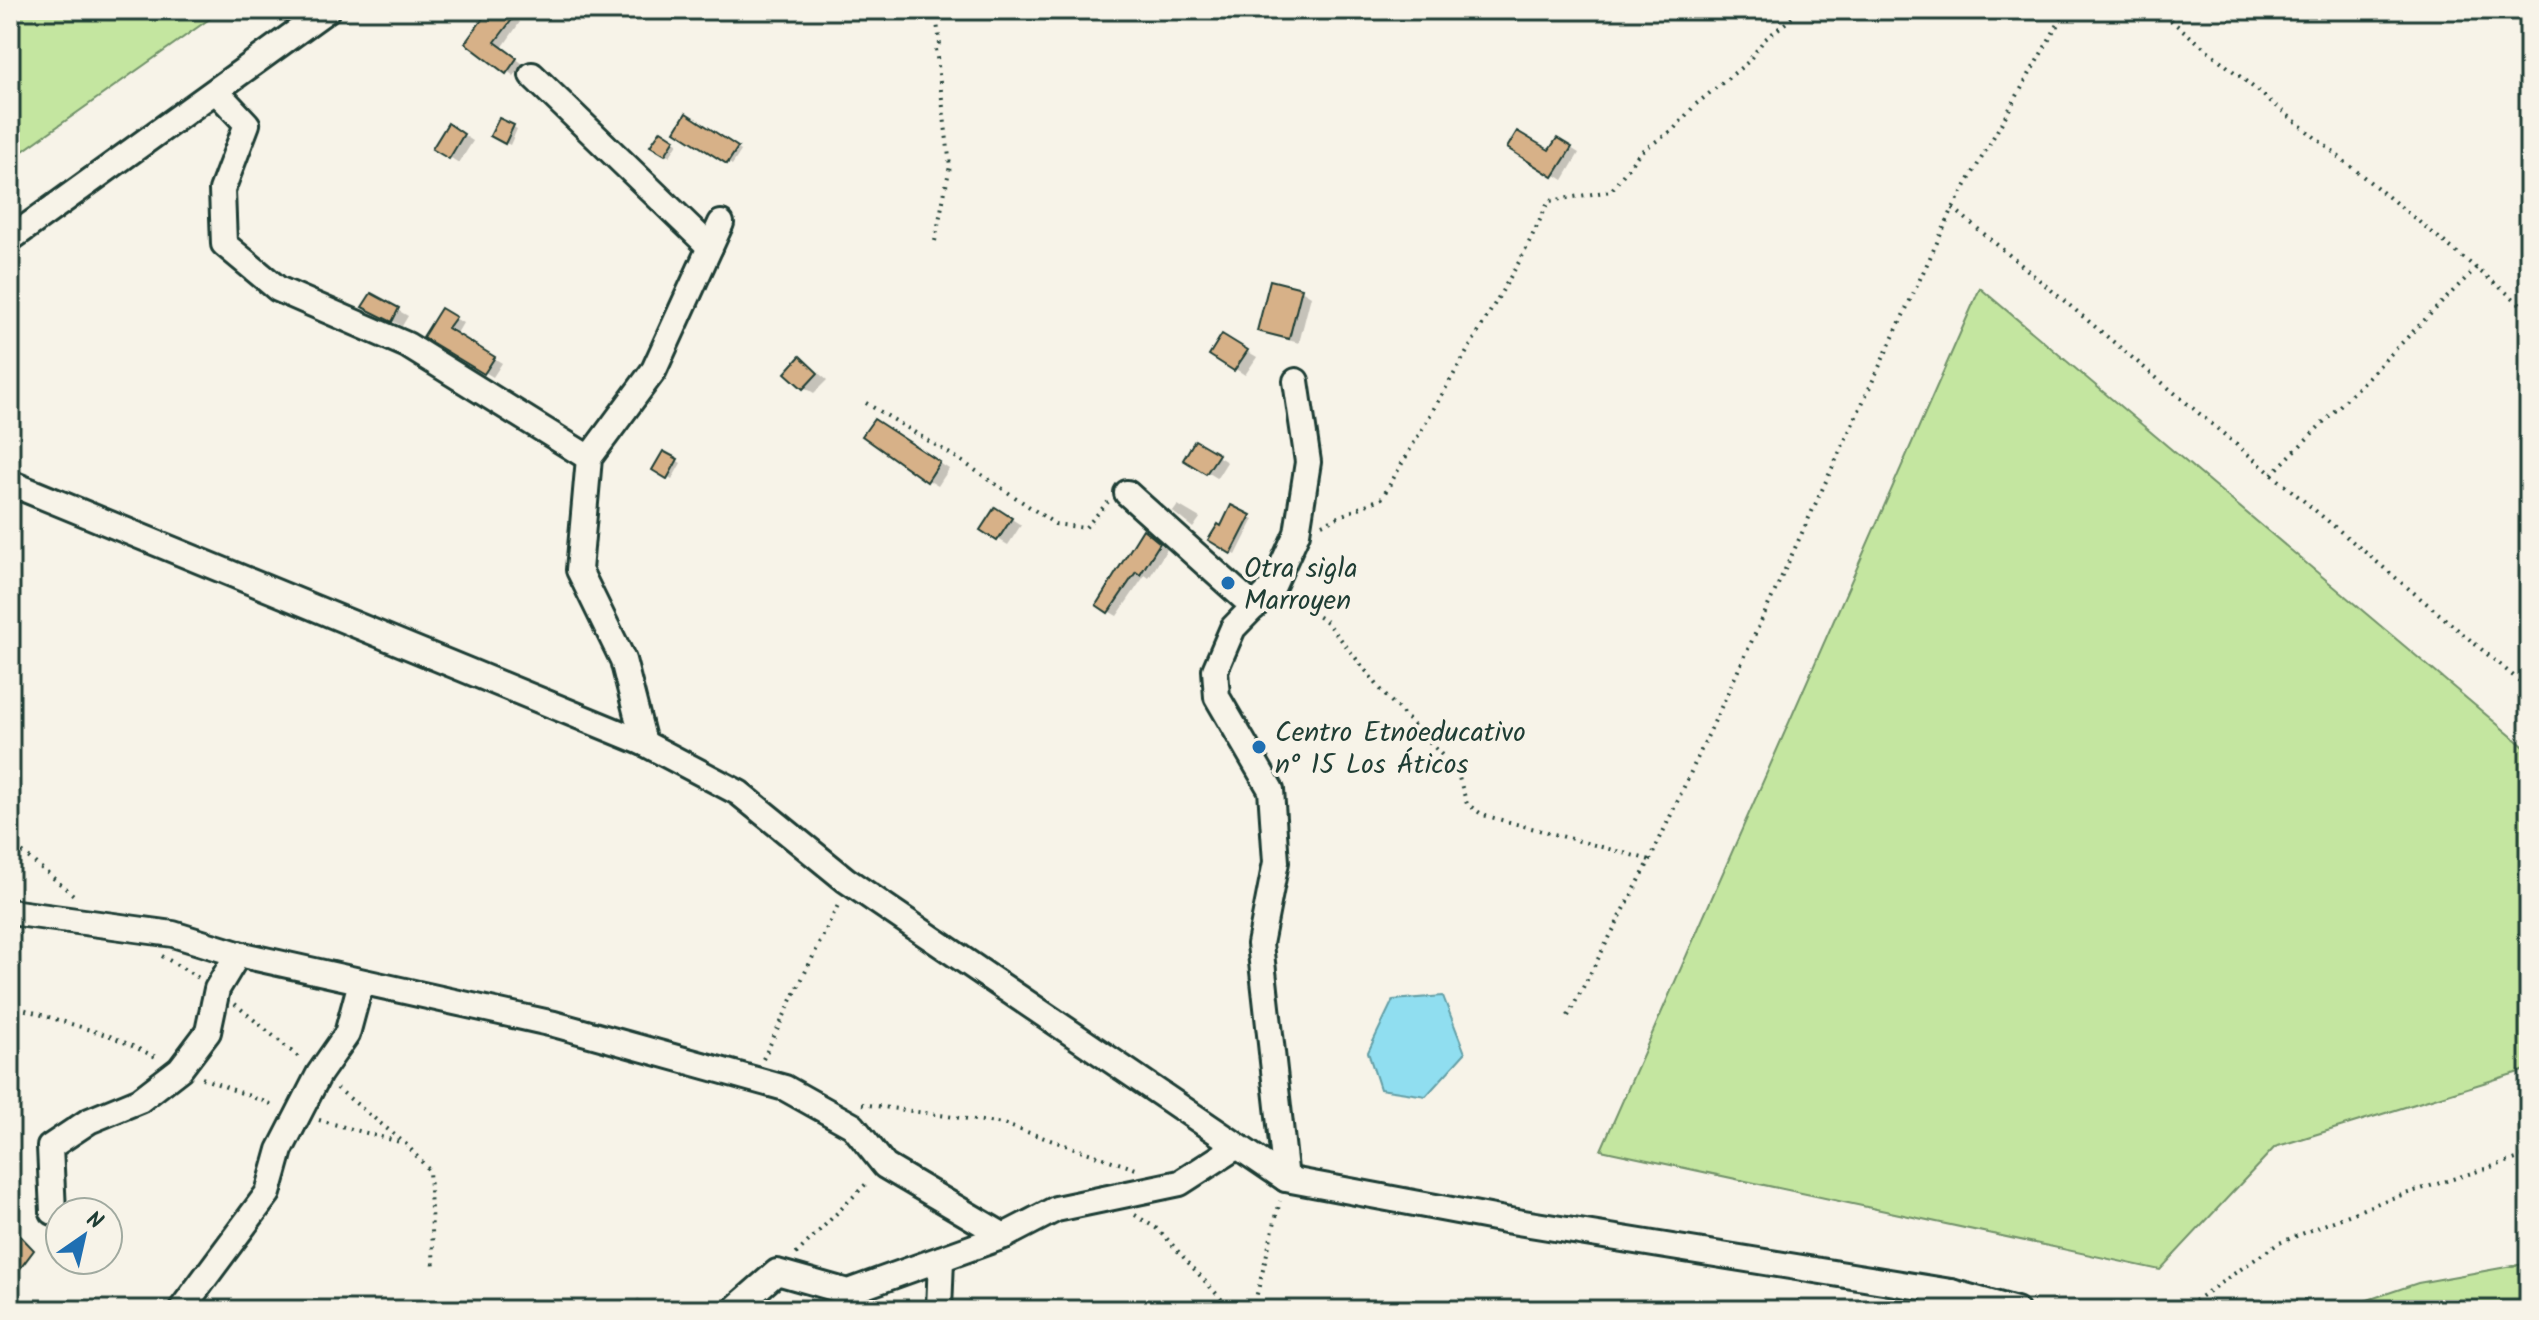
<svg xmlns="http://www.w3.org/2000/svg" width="2539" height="1320" font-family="Kalam,sans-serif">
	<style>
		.green { fill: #c4e6a0; stroke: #72926a; stroke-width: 2 }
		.water { fill: #90def0; stroke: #639ea5; stroke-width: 2 }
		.shadow { fill: #0003 }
		.building { fill: #d7b188; stroke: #1f3d34; stroke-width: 2 }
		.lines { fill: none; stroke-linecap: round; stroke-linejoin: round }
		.street-casing { stroke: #1f3d34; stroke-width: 30 }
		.path { stroke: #1f3d34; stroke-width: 4; stroke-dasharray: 2 6; stroke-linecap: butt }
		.street { stroke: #f7f3e8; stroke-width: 24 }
		.poi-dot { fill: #1f6fb2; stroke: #f7f3e8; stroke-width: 3 }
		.labels { text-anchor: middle; stroke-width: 8; stroke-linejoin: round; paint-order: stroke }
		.poi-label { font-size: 28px; fill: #1f3d34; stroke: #f7f3e8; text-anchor: start }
	</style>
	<rect width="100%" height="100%" fill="#f7f3e8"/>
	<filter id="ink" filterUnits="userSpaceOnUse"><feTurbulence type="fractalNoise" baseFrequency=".0125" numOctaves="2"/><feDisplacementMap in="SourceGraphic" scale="16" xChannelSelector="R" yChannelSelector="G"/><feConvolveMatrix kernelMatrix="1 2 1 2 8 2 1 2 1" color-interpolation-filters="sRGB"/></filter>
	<g filter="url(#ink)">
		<g class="green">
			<polygon points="10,10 222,10 10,160"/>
			<polygon points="1980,288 2529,751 2529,1069 2275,1147 2160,1270 1601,1150"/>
			<polygon points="2529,1263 2529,1310 2338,1310 2418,1283"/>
		</g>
		<polygon class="water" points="1443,996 1465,1053 1426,1096 1380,1089 1368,1052 1393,1000"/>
		<g class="shadow">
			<polygon points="491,10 503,10 520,22 502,48 523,64 514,76 468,42"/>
			<polygon points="687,116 741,151 732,165 677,131"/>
			<polygon points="500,120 517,129 510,145 492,136"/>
			<polygon points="449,126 473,141 459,163 435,148"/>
			<polygon points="661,133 678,143 670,156 653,145"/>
			<polygon points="1558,140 1579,153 1563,180 1510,147 1550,153"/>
			<polygon points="1301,290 1311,296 1299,343 1269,335 1259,330"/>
			<polygon points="371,295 408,316 402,326 375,312"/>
			<polygon points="442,310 463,323 456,335 502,363 493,377 426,337"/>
			<polygon points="1223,337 1257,357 1245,375 1212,354"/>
			<polygon points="801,359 827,380 814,393 804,387"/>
			<polygon points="884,428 949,469 938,486 928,480"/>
			<polygon points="1196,443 1227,462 1217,478 1186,459"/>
			<polygon points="664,453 681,463 672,479 655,470"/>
			<polygon points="1178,505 1200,518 1193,528 1173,512"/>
			<polygon points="1232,508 1254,519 1236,555 1211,540 1222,529"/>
			<polygon points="996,509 1021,525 1008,545 983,530"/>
			<polygon points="1151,537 1167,549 1149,578 1145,575 1117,616 1098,605"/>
			<polygon points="638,1298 643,1301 652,1310 628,1310"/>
		</g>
		<g class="building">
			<polygon points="489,10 505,10 514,17 495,42 517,58 506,74 465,43"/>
			<polygon points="686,113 738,147 727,164 675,131"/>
			<polygon points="499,118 514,125 505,144 490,136"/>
			<polygon points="448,123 464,134 449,159 432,149"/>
			<polygon points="661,130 675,139 665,155 650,146"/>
			<polygon points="1517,131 1549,150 1557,138 1572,147 1553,177 1507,148"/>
			<polygon points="1270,280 1302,288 1289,339 1257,331"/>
			<polygon points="371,293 399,308 392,322 362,307"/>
			<polygon points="441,308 456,317 448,328 495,357 484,374 423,337"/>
			<polygon points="1222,334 1248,350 1234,371 1209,355"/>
			<polygon points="800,356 818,373 803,389 785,373"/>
			<polygon points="874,419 940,462 927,482 862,436"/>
			<polygon points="1195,440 1219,454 1206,474 1183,460"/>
			<polygon points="663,451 678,459 667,479 652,470"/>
			<polygon points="1231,505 1251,515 1231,554 1208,540 1218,524 1221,526"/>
			<polygon points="995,507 1012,518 997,541 980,530"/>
			<polygon points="1143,529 1160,543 1140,575 1136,572 1108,613 1096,605"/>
			<polygon points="10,1225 34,1250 10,1282"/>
		</g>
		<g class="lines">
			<g class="street-casing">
				<g id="street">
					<polyline points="532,75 710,247"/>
					<polyline points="216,91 247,124 222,190 224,244 278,289 407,345 589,458"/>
					<polyline points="10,239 327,10"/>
					<polyline points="10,483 644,743 739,793 846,880 1286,1179 1505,1220 1951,1292 2016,1310"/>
					<polyline points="1127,493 1254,607"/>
					<polyline points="644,743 623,660 579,570 589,458 654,370 721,223"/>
					<polyline points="10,912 173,934 238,954 554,1024 785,1088 853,1126 885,1166 1004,1236"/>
					<polyline points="1286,1179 1260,944 1276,862 1271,790 1217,697 1215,670 1233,628 1272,588 1297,533 1308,462 1296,381"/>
					<polyline points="53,1212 50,1147 89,1121 140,1100 180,1069 208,1032 217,989 238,954"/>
					<polyline points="738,1306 777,1272 848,1292 1004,1236 1056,1209 1180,1183 1236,1147"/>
					<polyline points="181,1310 268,1193 280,1150 319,1074 347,1034 361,982"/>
					<polyline points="939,1310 941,1259"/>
					<polyline points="1929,1310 1951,1292"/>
				</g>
			</g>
			<g class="path">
				<polyline points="2158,10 2529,311"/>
				<polyline points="1953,208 2529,689"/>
				<polyline points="935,241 950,166 936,49 940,43 935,10"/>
				<polyline points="866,403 957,458 1055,524 1085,528 1108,502"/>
				<polyline points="2272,474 2476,268"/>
				<polyline points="1322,524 1382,498 1523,255 1549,201 1611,191 1640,152 1673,130 1695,105 1748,62 1764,40 1802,10"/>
				<polyline points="1291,600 1327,622 1386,696 1457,771 1467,804 1483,815 1650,860"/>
				<polyline points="10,842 76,897"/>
				<polyline points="162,956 199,978"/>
				<polyline points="235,1004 302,1060"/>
				<polyline points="10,1005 113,1037 158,1058"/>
				<polyline points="1568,1016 1650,860 1953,208 2066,10"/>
				<polyline points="763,1059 840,901"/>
				<polyline points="202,1078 276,1106"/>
				<polyline points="337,1088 407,1145 429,1170 434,1270"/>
				<polyline points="862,1104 1003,1124 1136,1169"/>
				<polyline points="319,1120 403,1143"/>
				<polyline points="1135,1215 1159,1230 1231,1310"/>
				<polyline points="796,1254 869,1181"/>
				<polyline points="1253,1310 1280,1201"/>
				<polyline points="2181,1310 2279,1243 2386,1200 2529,1155"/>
			</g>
			<use href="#street" class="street"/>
		</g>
	</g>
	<g class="poi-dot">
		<circle cx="1228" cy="583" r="8"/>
		<circle cx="1259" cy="747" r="8"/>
	</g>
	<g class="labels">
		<g class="poi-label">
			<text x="1244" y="577">Otra sigla<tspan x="1244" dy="32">Marroyen</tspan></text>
			<text x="1275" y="741">Centro Etnoeducativo<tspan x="1275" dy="32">n° 15 Los Áticos</tspan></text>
		</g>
	</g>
	<rect width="2539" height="1320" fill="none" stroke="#f7f3e8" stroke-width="40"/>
	<rect x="20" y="20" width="2499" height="1280" fill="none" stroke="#1f3d34" stroke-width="3" filter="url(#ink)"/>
	<g transform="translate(84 1236) rotate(34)"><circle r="38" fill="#f7f3e8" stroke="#a1aaa0" stroke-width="2"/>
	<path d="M0-6L14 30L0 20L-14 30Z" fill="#1f6fb2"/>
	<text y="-12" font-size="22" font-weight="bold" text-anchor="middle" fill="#1f3d34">N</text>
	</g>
</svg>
